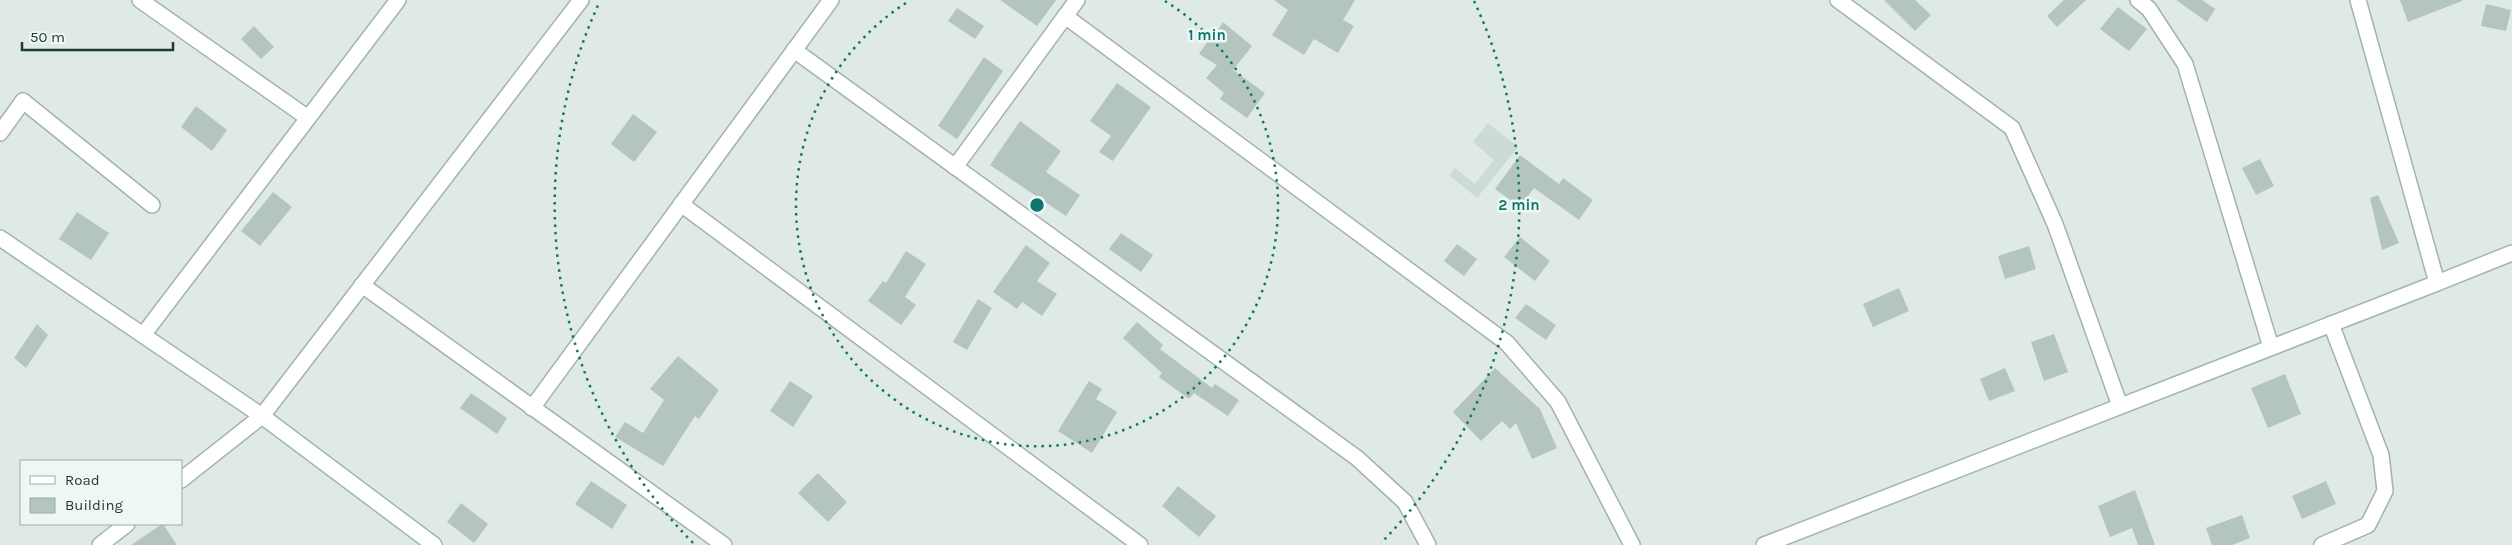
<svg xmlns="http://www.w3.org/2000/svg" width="2512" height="545" font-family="Karla,sans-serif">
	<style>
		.built { fill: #cddad6 }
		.building { fill: #b4c5c0 }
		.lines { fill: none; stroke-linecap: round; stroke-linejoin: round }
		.street-casing { stroke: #a2b2ae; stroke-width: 18 }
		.secondary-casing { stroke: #9eb6b0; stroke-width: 18 }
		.street { stroke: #fff; stroke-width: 15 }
		.secondary { stroke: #fff; stroke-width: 15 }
		.ring { fill: none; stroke: #0f766e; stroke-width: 2.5; stroke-dasharray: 2.5 5 }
		.centre { fill: #0f766e; stroke: #eff7f4; stroke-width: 2.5 }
		.ring-label { font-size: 15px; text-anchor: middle; font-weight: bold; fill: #0f766e; stroke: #eff7f4; stroke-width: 5; stroke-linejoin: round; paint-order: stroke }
	</style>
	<rect width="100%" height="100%" fill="#dfeae7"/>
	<polygon class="built" points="1488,123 1518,147 1477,198 1449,175 1455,168 1475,184 1494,160 1473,142"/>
	<g class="building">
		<polygon points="1000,0 1056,0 1037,26"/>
		<polygon points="1274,0 1355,0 1343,20 1354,26 1338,53 1314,39 1304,55 1272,35 1288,10"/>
		<polygon points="1884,0 1915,0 1931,15 1915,31"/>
		<polygon points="2064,0 2086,0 2057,27 2047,16"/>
		<polygon points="2176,0 2202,0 2215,9 2207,22"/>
		<polygon points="2400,0 2462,0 2462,1 2408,22"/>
		<polygon points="2486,4 2511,10 2506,31 2481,26"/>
		<polygon points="2118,7 2147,29 2129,51 2100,29"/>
		<polygon points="957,8 984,26 975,39 948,21"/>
		<polygon points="1223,22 1252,46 1233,70 1265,93 1247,118 1220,99 1224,93 1206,78 1217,65 1199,54 1216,29 1218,30"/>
		<polygon points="254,26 274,47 261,59 241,39"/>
		<polygon points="984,57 1003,71 957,139 938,126"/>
		<polygon points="1117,83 1151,107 1113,161 1099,152 1111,136 1090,121"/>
		<polygon points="196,106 227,130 212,151 181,127"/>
		<polygon points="633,114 657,132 634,162 611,144"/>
		<polygon points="1020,121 1061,151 1046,172 1080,195 1066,216 990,165"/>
		<polygon points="1520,155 1559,184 1563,178 1593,200 1579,220 1534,188 1520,207 1495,189"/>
		<polygon points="2260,159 2274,186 2256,195 2242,168"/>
		<polygon points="273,192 292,207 260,246 241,231"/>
		<polygon points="2378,195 2399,243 2382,250 2370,198"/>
		<polygon points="77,212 109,233 91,260 59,239"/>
		<polygon points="1121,233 1153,255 1141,272 1109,249"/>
		<polygon points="1520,237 1550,261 1535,281 1504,257"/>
		<polygon points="1457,244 1477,259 1464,276 1444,261"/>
		<polygon points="1026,245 1050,263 1037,281 1057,294 1042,316 1022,302 1017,309 993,292"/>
		<polygon points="2029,246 2036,269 2005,279 1998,256"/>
		<polygon points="906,251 926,264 905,297 916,305 901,325 868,301 883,281 886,283"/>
		<polygon points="1899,288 1909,311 1873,327 1863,304"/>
		<polygon points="978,299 992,308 967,350 953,342"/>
		<polygon points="1526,304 1556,325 1546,340 1515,318"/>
		<polygon points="1137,322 1163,345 1160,349 1212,388 1215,384 1239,400 1228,416 1194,393 1189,399 1159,377 1162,373 1123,338"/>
		<polygon points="37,324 48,335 26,368 14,358"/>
		<polygon points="2054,334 2068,372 2044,381 2031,342"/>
		<polygon points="678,356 719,390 699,419 695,416 663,466 615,437 625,422 643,433 664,400 650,389"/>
		<polygon points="1495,368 1540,409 1557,448 1532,459 1516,423 1510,429 1502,421 1481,441 1453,412"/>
		<polygon points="2005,368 2015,391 1989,401 1980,379"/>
		<polygon points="2285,374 2301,414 2268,428 2251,388"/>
		<polygon points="790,381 813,396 793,427 770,411"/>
		<polygon points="1089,381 1102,389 1096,399 1117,412 1092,453 1058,431"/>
		<polygon points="471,393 507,418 497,434 460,408"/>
		<polygon points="818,473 847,502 828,522 798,493"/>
		<polygon points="591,481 627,505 612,529 575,504"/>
		<polygon points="2326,481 2336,504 2302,519 2292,496"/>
		<polygon points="1178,486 1216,516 1199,537 1162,506"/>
		<polygon points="2135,490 2155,545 2138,545 2132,528 2110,537 2098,506"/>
		<polygon points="461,503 488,524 474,543 447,522"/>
		<polygon points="2242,515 2250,538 2232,545 2212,545 2206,528"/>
		<polygon points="163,524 177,545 131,545 162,524"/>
	</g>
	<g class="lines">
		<g class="street-casing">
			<g id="street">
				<polyline points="140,0 308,118"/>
				<polyline points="1838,0 2012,128 2055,224 2120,406"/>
				<polyline points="2138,0 2149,9 2185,64 2271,347"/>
				<polyline points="1065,16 1507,343 1558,402 1632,545"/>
				<polyline points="794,50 1357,458 1405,502 1428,545"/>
				<polyline points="0,133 23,101 152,205"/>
				<polyline points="955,167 1077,0"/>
				<polyline points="681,204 1140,545"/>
				<polyline points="2437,283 2512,253"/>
				<polyline points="362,285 724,545"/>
				<polyline points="143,335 398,0"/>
				<polyline points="532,408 831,0"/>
				<polyline points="181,480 262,416 581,0"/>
				<polyline points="100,545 127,524"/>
				<polyline points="2322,545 2368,525 2385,491 2381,455 2331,324"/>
			</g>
		</g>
		<g class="secondary-casing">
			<g id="secondary">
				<polyline points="0,238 262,416 434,545"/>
				<polyline points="1764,545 2437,283 2358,0"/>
			</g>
		</g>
		<use href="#street" class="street"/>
		<use href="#secondary" class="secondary"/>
	</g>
	<g class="ring">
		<path d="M1165 1A241 241 0 1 1 909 1"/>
		<path d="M693 543A482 482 0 0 1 600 1M1474 1A482 482 0 0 1 1381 543"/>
	</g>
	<circle cx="1037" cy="205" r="8" class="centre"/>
	<g class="ring-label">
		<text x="1207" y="40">1 min</text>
		<text x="1519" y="210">2 min</text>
	</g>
	<rect x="20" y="460" width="162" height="65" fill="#eff7f4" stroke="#9caca8"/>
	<rect x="30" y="476" width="25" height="8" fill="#ffffff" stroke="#9caca8"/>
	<text x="65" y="485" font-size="15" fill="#203b36">Road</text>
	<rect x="30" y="498" width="25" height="15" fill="#b4c5c0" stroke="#9caca8"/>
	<text x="65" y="510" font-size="15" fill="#203b36">Building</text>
	<path d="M22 42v8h151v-8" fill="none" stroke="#203b36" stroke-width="2.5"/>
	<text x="30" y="42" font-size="15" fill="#203b36" stroke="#eff7f4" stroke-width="4" paint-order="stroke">50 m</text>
</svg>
